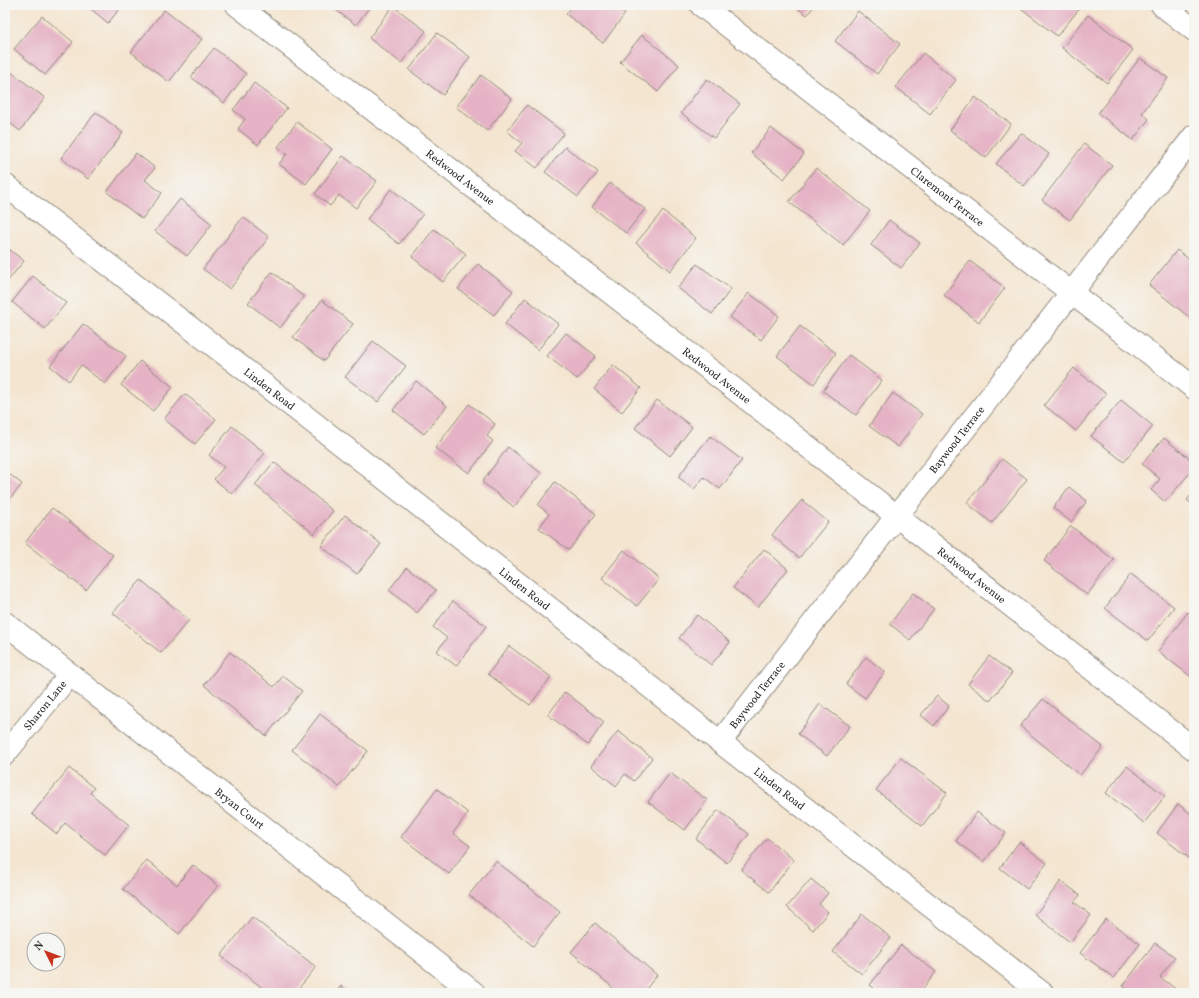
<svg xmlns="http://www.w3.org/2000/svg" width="1199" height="998" font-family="Vollkorn,serif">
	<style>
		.building { fill: #e5b3c5 }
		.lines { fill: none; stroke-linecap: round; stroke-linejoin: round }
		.minor-casing { stroke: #90887e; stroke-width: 24 }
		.minor { stroke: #fff; stroke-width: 22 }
		.labels { text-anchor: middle; stroke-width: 4; stroke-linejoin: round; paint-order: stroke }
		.street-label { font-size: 11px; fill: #2b2b2b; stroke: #f6f6f2 }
	</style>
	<rect width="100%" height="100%" fill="#f6f6f2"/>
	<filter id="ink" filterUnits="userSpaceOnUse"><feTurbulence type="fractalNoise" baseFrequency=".025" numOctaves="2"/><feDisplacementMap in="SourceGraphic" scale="8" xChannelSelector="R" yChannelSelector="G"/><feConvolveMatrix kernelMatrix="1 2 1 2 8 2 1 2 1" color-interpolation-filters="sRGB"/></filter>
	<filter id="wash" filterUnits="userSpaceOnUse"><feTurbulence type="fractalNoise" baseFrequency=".012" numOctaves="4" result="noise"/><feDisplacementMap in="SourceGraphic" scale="16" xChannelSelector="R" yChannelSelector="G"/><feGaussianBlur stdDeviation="0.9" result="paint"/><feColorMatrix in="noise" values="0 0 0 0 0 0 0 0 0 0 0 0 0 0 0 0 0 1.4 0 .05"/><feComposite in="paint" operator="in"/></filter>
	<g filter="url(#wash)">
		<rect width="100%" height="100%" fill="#f4e5d0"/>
		<g id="blocks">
			<g class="building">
				<polygon points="86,5 123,5 108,23"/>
				<polygon points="329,5 371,5 356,25"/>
				<polygon points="574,5 613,5 625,14 603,43 566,14"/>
				<polygon points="793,5 815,5 807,15"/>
				<polygon points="1017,5 1077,5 1080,8 1057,36"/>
				<polygon points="393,6 426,31 401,63 369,38"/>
				<polygon points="164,10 202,39 169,82 131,52"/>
				<polygon points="858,11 900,44 877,74 835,41"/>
				<polygon points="1088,15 1133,50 1107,83 1062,48"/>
				<polygon points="42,16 73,42 45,75 14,49"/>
				<polygon points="437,33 470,57 443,95 409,70"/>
				<polygon points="642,35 679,65 658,92 620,62"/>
				<polygon points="214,48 246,74 224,103 191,77"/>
				<polygon points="923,53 956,80 930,114 896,87"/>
				<polygon points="1140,58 1168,78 1142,113 1149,119 1133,140 1098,113"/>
				<polygon points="6,68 45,98 20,131 5,119"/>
				<polygon points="481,75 512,99 487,131 456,107"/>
				<polygon points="707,79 740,104 714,138 681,113"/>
				<polygon points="254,83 287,108 258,145 238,129 245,119 233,110"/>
				<polygon points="975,97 1011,124 986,158 950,130"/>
				<polygon points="527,105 564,133 537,168 515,151 522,143 507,131"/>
				<polygon points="96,112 123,133 88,179 61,158"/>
				<polygon points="297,122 332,149 306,184 279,164 287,154 278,147"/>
				<polygon points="771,128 804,154 784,179 751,153"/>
				<polygon points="1021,133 1049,154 1024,186 996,164"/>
				<polygon points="1084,144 1112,165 1070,220 1042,200"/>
				<polygon points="565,147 598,172 578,197 545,172"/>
				<polygon points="136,153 155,168 145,180 162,193 142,219 107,192"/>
				<polygon points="343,156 377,181 356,208 339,195 330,206 315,194"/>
				<polygon points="816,168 870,211 843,245 789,202"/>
				<polygon points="610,183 645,209 626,233 592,207"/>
				<polygon points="391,189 423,214 399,244 367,219"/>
				<polygon points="180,199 212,224 187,256 155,231"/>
				<polygon points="663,211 696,238 670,271 636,243"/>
				<polygon points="243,217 269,237 230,289 203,269"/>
				<polygon points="889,220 920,243 901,268 871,245"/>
				<polygon points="434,229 466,254 443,282 412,257"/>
				<polygon points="5,246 24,261 5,284"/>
				<polygon points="1177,250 1194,263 1194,321 1149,285"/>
				<polygon points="970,261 1005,288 979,322 944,295"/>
				<polygon points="478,264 513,291 494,315 458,289"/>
				<polygon points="697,264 731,289 712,314 678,288"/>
				<polygon points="272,272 304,297 280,328 248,303"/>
				<polygon points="33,276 66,303 45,329 12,302"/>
				<polygon points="749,293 779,316 761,340 730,317"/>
				<polygon points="525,298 558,324 538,350 505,324"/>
				<polygon points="322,300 353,324 324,361 293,337"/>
				<polygon points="83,324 126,356 105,384 81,365 69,381 50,366"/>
				<polygon points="800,326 836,353 814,384 777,356"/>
				<polygon points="566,333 596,356 577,379 547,356"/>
				<polygon points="373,341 406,366 378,402 345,377"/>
				<polygon points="849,355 882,380 856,415 823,391"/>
				<polygon points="140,361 173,387 153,411 121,385"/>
				<polygon points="613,365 641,388 622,412 594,389"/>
				<polygon points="1074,368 1106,394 1076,431 1044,405"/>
				<polygon points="416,381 447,406 424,434 393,410"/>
				<polygon points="893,393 922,414 898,447 869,426"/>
				<polygon points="185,394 216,419 195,444 164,419"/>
				<polygon points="657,400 692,427 670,456 635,428"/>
				<polygon points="1121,400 1153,426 1124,462 1091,436"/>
				<polygon points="469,404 495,424 487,436 493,441 469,473 435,448"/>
				<polygon points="232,426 265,453 232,494 214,479 224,467 209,455"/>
				<polygon points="710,436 742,460 720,489 704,477 694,489 678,477"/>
				<polygon points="1164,438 1194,462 1194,468 1165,502 1151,490 1160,479 1142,464"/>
				<polygon points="508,447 541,473 514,507 482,482"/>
				<polygon points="1002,459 1027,479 992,523 967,503"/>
				<polygon points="274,462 333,511 314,534 255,485"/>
				<polygon points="5,471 22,484 5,505"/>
				<polygon points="555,482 596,514 569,550 539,528 549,514 538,505"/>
				<polygon points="1069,487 1087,501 1071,522 1053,508"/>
				<polygon points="1194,492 1194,505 1187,500"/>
				<polygon points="802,500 828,522 799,558 772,535"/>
				<polygon points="52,508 113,555 86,590 25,543"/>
				<polygon points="345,515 381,544 357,574 321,546"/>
				<polygon points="1071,526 1114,560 1087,595 1044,561"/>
				<polygon points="764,549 788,569 758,607 733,588"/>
				<polygon points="624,550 659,579 637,606 602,578"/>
				<polygon points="407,567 436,590 417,613 389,590"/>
				<polygon points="1131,574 1174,607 1148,641 1105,608"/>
				<polygon points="141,580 189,620 161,653 113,613"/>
				<polygon points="913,593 934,609 910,640 890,624"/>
				<polygon points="453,601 486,626 456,666 437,651 447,638 433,627"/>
				<polygon points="1188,612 1194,617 1194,679 1158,651"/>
				<polygon points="697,615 730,642 711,665 679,638"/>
				<polygon points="509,646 551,677 530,705 488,674"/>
				<polygon points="230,652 274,687 283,676 302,691 266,736 204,685"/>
				<polygon points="989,656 1012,673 990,701 968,684"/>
				<polygon points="866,657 885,672 865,698 846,684"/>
				<polygon points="565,692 604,722 588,745 548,715"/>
				<polygon points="937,696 949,706 934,726 921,715"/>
				<polygon points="1043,699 1103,747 1080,775 1020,726"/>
				<polygon points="820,704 850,726 827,756 798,734"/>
				<polygon points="320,714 368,751 339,787 292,750"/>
				<polygon points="618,731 652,758 634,781 625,774 616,786 591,766"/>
				<polygon points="901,758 947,793 922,826 876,790"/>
				<polygon points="1127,766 1165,796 1144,823 1106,793"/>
				<polygon points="69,768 94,788 90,793 129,825 105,855 65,823 57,834 32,814"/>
				<polygon points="670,773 707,800 685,830 648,802"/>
				<polygon points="437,789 468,813 453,833 470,846 449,874 401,837"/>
				<polygon points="1178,804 1194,816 1194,851 1189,858 1157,833"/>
				<polygon points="718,810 749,834 727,863 696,839"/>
				<polygon points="977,812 1006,833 984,862 956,841"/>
				<polygon points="767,838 794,860 769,892 741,870"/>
				<polygon points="1019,842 1047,863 1027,889 1000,868"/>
				<polygon points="147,860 177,885 193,865 218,886 179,934 123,889"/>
				<polygon points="496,861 560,912 533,946 469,895"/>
				<polygon points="811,879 828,893 819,904 828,912 813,930 787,907"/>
				<polygon points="1061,881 1080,895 1074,902 1091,915 1070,942 1035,915"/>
				<polygon points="862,914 891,938 862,974 833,952"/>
				<polygon points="252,917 316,967 295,993 269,993 221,956"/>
				<polygon points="1106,919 1140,944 1114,978 1080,953"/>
				<polygon points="595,923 657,975 643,993 619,993 571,952"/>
				<polygon points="1155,943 1175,957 1160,977 1177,990 1174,993 1133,993 1123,986"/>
				<polygon points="901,945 936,972 920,993 907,993 900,988 896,993 880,993 870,985"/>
				<polygon points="341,986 350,993 335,993"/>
			</g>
		</g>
	</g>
	<g filter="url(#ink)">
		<use href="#blocks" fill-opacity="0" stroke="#90887e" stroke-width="1"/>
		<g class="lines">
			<g class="minor-casing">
				<g id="minor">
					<path id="s1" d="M 237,5 L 664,334 L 1194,749"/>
					<path id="s2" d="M 701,5 L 1194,388"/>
					<polyline points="1162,5 1194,30"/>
					<path id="s3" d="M 5,185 L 305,416 L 720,742 L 1042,993"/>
					<path id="s4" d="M 5,623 L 474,993"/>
					<path id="s5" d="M 720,742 L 1194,136"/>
					<path id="s6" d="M 5,754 L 70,674"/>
				</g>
			</g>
			<use href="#minor" class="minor"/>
		</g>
	</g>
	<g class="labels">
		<g class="street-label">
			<text dy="4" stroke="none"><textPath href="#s1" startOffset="282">Redwood Avenue</textPath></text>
			<text dy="4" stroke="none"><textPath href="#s2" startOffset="312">Claremont Terrace</textPath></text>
			<text dy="4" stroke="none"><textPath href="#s1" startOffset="606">Redwood Avenue</textPath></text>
			<text dy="4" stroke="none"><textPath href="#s3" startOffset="334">Linden Road</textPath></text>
			<text dy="4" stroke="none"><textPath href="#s5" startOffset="384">Baywood Terrace</textPath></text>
			<text dy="4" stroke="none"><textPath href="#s1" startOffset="930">Redwood Avenue</textPath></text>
			<text dy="4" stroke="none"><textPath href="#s3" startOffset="658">Linden Road</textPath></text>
			<text dy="4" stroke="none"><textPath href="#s5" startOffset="60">Baywood Terrace</textPath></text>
			<text dy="4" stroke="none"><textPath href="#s6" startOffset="63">Sharon Lane</textPath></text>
			<text dy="4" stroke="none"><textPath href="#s3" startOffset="982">Linden Road</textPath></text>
			<text dy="4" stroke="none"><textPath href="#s4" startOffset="299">Bryan Court</textPath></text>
		</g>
	</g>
	<rect width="1199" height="998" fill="none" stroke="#f6f6f2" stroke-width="20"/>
	<g transform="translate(46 952) rotate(312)"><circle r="19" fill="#f6f6f2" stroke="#a5a5a2"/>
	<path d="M0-3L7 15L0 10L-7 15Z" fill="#c8321e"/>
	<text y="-6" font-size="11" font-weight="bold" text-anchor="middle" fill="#2b2b2b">N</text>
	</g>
</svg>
